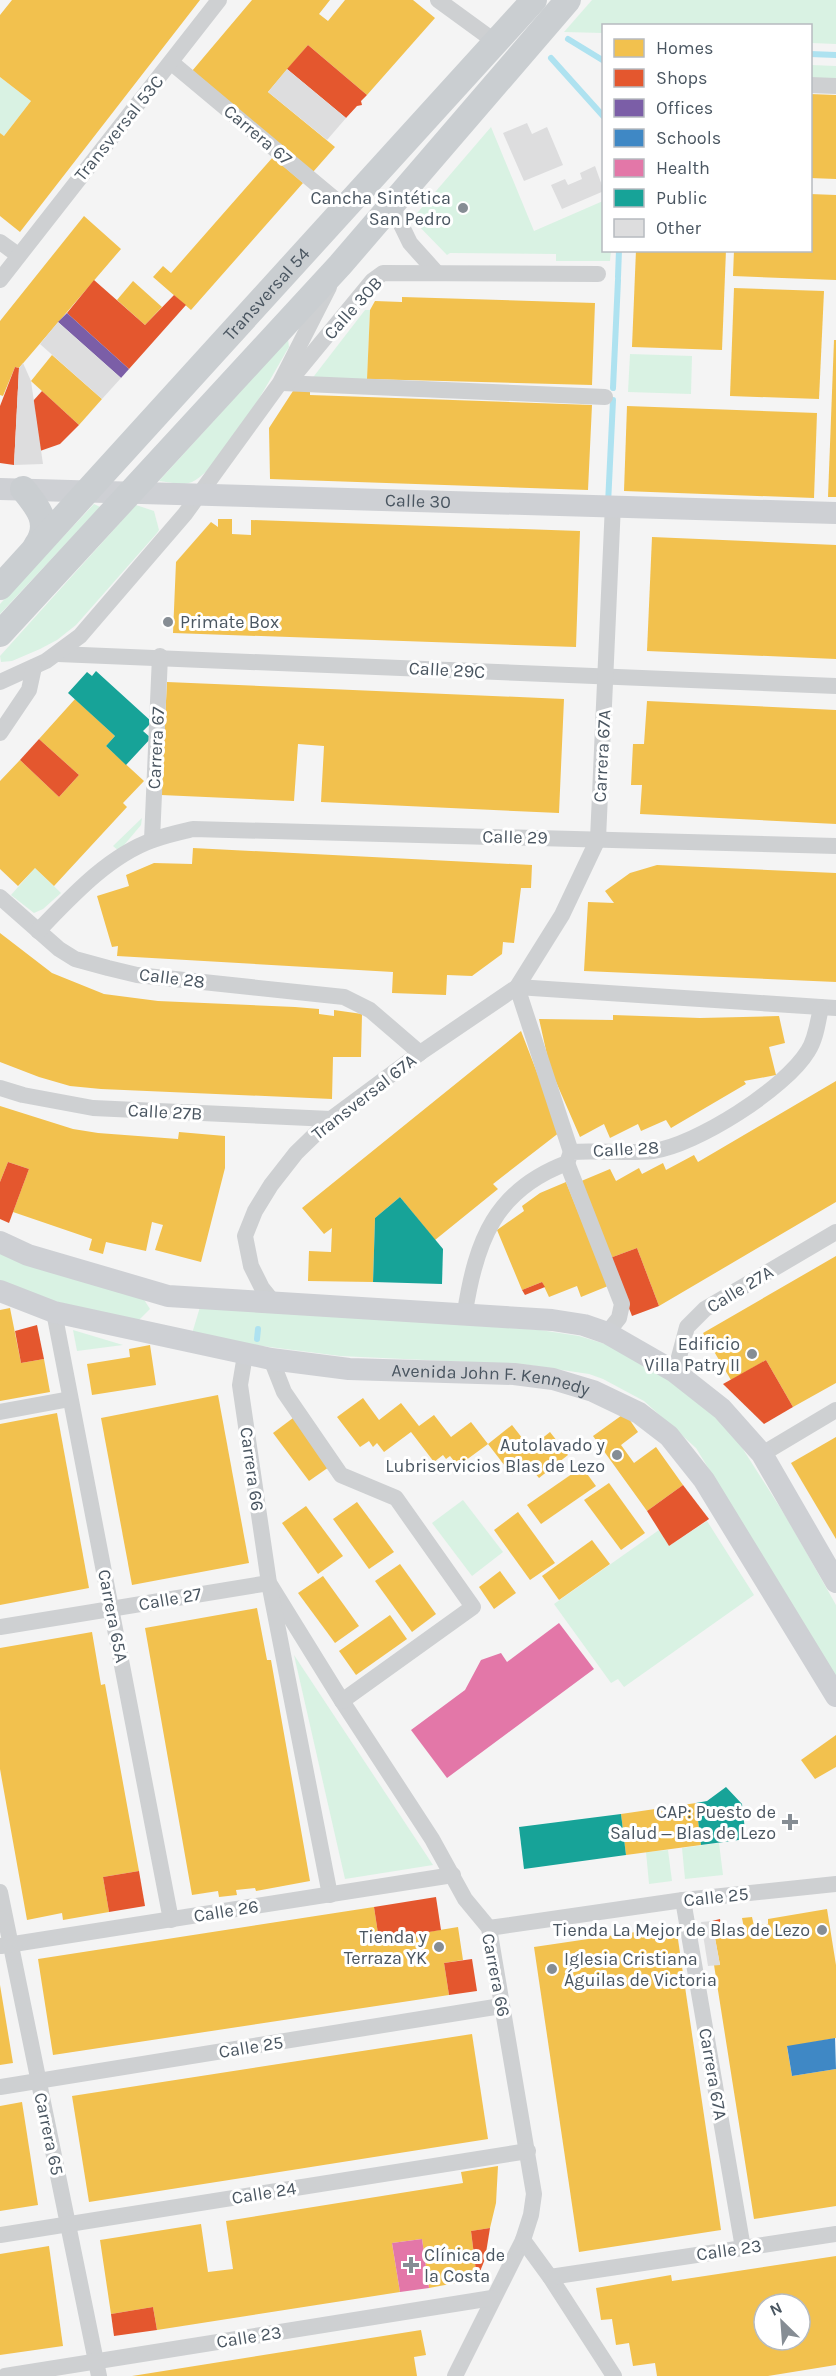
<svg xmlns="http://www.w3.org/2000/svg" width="836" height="2376" font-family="Karla,sans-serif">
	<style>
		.green { fill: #d9f2e3 }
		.homes { fill: #f2c14e; fill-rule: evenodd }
		.shops { fill: #e4572e }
		.offices { fill: #7b5ea7 }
		.schools { fill: #3f88c5 }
		.health { fill: #e377a8 }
		.public { fill: #17a398 }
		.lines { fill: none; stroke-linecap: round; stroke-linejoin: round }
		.stream { stroke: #aee2f0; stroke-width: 6 }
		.building { fill: #ddddde }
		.street { stroke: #ced0d2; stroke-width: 16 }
		.secondary { stroke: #ced0d4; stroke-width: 22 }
		.primary { stroke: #caced1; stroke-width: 26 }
		.poi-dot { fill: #868d94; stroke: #fff; stroke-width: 2 }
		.labels { text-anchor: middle; stroke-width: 6; stroke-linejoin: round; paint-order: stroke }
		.street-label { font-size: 18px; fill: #4a5661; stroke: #fff }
		.poi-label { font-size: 18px; fill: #4a5661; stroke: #fff; text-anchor: end }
	</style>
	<rect width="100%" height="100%" fill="#f4f4f4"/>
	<g class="green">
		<polygon points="592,0 836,0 836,44 811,43 810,26 604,26 603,33 564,32"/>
		<polygon points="811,65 836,66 836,79 811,78"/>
		<polygon points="0,77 31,101 4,136 0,133"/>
		<polygon points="491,127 534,231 603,201 604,250 611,251 610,261 556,261 556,254 450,253 447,255 412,219"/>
		<polygon points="365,310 370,310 367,382 311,380"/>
		<path d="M 288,339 L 289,347 C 269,380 225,466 192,482 C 183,486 169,482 159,481 Z"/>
		<polygon points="630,354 692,356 691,394 628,392"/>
		<polygon points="94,504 100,507 0,614 0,604"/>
		<polygon points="136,505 154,511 159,530 157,533 76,625 57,640 40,649 12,661 1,662 0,656"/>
		<polygon points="142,818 141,825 119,851 113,846"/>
		<polygon points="35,868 61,893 43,909 34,913 11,895"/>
		<polygon points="0,1250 143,1298 150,1309 138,1321 37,1297 0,1281"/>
		<polygon points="200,1307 540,1330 579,1336 612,1346 686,1389 734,1435 788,1520 836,1605 836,1677 696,1448 644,1401 603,1379 589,1374 529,1365 340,1356 191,1337"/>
		<polygon points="73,1330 123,1345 77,1351"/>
		<polygon points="463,1500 503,1552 472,1576 432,1523"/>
		<polygon points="707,1521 754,1595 624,1687 618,1679 611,1683 554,1604 659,1530 669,1546"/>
		<polygon points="294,1655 433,1865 345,1879"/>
		<polygon points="719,1843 723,1875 685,1879 682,1848"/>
		<polygon points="668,1850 672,1881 649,1884 646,1852"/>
	</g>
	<g class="homes">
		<polygon points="12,0 200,0 20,232 0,216 0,133 4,136 31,101 0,77 0,15"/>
		<polygon points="252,0 330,0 319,14 328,21 345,0 413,0 435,18 367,95 308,45 268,92 335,147 313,172 192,71"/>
		<polygon points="810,94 836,95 836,179 810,178"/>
		<polygon points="273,157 303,183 191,310 153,277 163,266 171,273"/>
		<polygon points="810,194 836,195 836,280 733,276 734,250 810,250"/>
		<polygon points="84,216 121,249 19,368 15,367 3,396 0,395 0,321"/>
		<polygon points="636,250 726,250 722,350 632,347"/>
		<polygon points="133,281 162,307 145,325 117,300"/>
		<polygon points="734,288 824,291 819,399 730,396"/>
		<polygon points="402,297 595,303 592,385 367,379 370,310 375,301 402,302"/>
		<polygon points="834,340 836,340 836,497 828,497"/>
		<polygon points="52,355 102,399 79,425 31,381"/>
		<polygon points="293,391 310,391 310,395 592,405 588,490 270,479 269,428"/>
		<polygon points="627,406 817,413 814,498 624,491"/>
		<polygon points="218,519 232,519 232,534 251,535 251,520 580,531 576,647 173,633 176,562 211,522 218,527"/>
		<polygon points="652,537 836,545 836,659 647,651"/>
		<polygon points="167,682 564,699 559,813 321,802 324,746 298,744 294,801 161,795"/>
		<polygon points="75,699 115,736 106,746 144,781 123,803 127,807 54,886 35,868 18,886 0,869 0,781 20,760 59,797 79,775 39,739"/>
		<polygon points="647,701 836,710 836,824 640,814 642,785 631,785 633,744 644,744"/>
		<polygon points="193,848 532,865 531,888 521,888 514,943 503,942 502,954 472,976 447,975 446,995 392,993 393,972 117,956 118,946 112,947 97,896 129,886 126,875 154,863 192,864"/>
		<polygon points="657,865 836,873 836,982 584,971 588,902 614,903 605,891 630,873"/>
		<polygon points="0,933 52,973 104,994 158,1001 295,1007 319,1009 319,1014 334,1016 334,1010 362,1014 361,1057 333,1057 332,1099 101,1089 70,1086 39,1077 0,1062"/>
		<polygon points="613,1015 700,1018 779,1016 785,1043 769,1047 776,1075 744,1081 746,1084 671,1128 666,1120 641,1131 638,1124 610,1138 604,1124 580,1137 550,1068 539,1019 613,1020"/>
		<polygon points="521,1031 560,1132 493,1184 498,1189 435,1240 400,1197 375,1218 373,1282 308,1281 309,1251 331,1252 332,1228 324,1234 302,1208"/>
		<polygon points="836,1081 836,1202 659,1306 637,1248 610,1258 579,1182 610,1169 616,1181 639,1168 642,1174 663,1163 666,1170 694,1155 698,1162"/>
		<polygon points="0,1106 73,1129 98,1133 178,1139 179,1132 225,1136 225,1168 201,1262 155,1250 163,1225 152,1222 146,1251 106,1242 103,1254 89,1250 92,1239 13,1212 29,1169 8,1162 0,1182"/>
		<polygon points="566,1182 608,1286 581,1297 577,1286 549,1297 542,1282 522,1290 497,1230 524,1211 522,1206 540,1193"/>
		<polygon points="836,1256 836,1383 793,1407 766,1360 731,1380 703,1333"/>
		<polygon points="10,1308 21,1363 44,1359 50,1392 0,1401 0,1310"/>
		<polygon points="150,1345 156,1385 92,1395 87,1364 130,1357 129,1349"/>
		<polygon points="218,1395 249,1563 132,1585 101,1418"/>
		<polygon points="363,1398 379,1420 401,1403 419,1426 434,1415 451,1437 471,1422 488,1444 512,1425 530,1448 550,1432 568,1455 539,1478 529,1466 525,1470 523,1466 512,1475 488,1444 458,1466 450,1456 446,1459 443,1455 434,1462 411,1432 384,1452 377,1443 373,1447 369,1441 360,1447 337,1417"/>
		<polygon points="57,1413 89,1588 0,1605 0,1424"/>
		<polygon points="625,1413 638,1432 621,1445 634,1463 656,1447 683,1485 647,1511 593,1436"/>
		<polygon points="293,1418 329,1467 309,1481 273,1433"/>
		<polygon points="836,1437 836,1539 791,1463"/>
		<polygon points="582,1467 596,1486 541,1524 527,1505"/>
		<polygon points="609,1483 645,1533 621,1550 584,1500"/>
		<polygon points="357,1502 394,1552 369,1569 333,1519"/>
		<polygon points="306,1506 343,1556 318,1574 282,1523"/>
		<polygon points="518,1512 555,1563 530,1580 494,1530"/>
		<polygon points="592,1540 610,1564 559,1600 542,1576"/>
		<polygon points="400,1564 436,1614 412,1632 375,1581"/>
		<polygon points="500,1571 516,1593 494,1609 479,1587"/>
		<polygon points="323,1576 359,1626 335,1643 298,1593"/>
		<polygon points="257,1608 267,1660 271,1660 310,1881 256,1891 255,1888 236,1890 237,1895 219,1897 218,1891 192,1895 145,1628"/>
		<polygon points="390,1615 407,1639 356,1675 339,1651"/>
		<polygon points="92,1632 101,1685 105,1684 139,1871 103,1877 109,1912 63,1920 62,1913 27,1920 0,1769 0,1648"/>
		<polygon points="836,1735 836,1767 815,1779 801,1760"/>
		<polygon points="696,1803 701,1845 626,1855 621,1814"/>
		<polygon points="374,1907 379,1940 458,1927 463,1960 444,1963 449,1995 53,2055 38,1959"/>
		<polygon points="827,1909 836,1965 836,2038 787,2047 792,2076 836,2069 836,2206 754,2219 714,1965 720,1965 714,1933 744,1928 742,1918 752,1917 754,1926 768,1924 768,1919"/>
		<polygon points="676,1926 721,2230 579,2252 534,1947"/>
		<polygon points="0,1985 13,2063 0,2065"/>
		<polygon points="472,2034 488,2139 89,2202 72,2096"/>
		<polygon points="22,2102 38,2205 0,2211 0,2106"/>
		<polygon points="498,2166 496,2203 490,2228 471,2231 477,2279 429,2288 422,2239 392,2243 400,2292 157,2330 153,2307 111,2314 100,2240 201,2224 208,2272 233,2269 226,2221 463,2183 461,2172"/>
		<polygon points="49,2246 63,2346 0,2355 0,2254"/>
		<path d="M 836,2256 L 836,2365 L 768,2376 L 657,2376 L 655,2363 L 633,2366 L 629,2343 L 616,2345 L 612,2319 L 601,2320 L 596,2288 L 671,2275 L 672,2281 ZM 764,2304 L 800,2304 L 800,2340 L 764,2340 Z"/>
		<polygon points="421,2330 426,2355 414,2357 417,2376 132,2376"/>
	</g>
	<g class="shops">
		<polygon points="308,45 367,95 361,101 362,105 357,106 346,118 287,69"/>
		<polygon points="94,280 145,325 174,295 186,305 129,369 67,313"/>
		<polygon points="15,367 19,368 14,465 0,463 0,406"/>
		<polygon points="42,391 79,425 60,444 40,451 33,401"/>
		<polygon points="39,739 79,775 59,797 20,760"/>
		<polygon points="8,1162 29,1169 9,1223 0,1219 0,1182"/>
		<polygon points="637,1248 659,1306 632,1316 610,1258"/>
		<polygon points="542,1282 545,1287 525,1295 522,1290"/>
		<polygon points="37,1325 44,1359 21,1363 15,1331"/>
		<polygon points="766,1360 793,1407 764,1424 723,1384"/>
		<polygon points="683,1485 709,1519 669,1546 647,1511"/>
		<polygon points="139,1871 145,1906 109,1912 103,1877"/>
		<polygon points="436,1897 441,1930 379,1940 374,1907"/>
		<polygon points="720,1919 722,1931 714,1933 712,1921"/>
		<polygon points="472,1959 477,1991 449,1995 444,1963"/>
		<polygon points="490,2228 485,2259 477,2279 471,2231"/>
		<polygon points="153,2307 157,2330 114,2336 111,2314"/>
	</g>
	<polygon class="offices" points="67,313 129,369 121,378 58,322"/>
	<polygon class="schools" points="835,2038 836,2069 792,2076 787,2046"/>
	<g class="health">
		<polygon points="559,1623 594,1669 447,1778 411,1730 465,1690 481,1660 501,1653 507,1662"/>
		<polygon points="422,2239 429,2288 400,2292 392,2243"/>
	</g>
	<g class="public">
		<polygon points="96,671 152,722 143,731 151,738 126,765 106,746 115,736 68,693 87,672 92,676"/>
		<polygon points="400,1197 443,1249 442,1284 373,1282 375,1218"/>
		<polygon points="726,1787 742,1804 746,1839 701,1845 696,1803 707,1801"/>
		<polygon points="621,1814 626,1855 524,1869 519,1827"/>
	</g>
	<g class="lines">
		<g class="stream">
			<polyline points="568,39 604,61"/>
			<polyline points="810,54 836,55"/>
			<polyline points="551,58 604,117"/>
			<polyline points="618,277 619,250"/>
			<polyline points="613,388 618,280"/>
			<polyline points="608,504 613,400"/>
			<polyline points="257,1339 258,1329"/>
		</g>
	</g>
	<g class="building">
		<polygon points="287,69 346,118 327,140 268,92"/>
		<polygon points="527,123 532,134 547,127 563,165 524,181 503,133"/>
		<polygon points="595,166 604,191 562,209 551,185 565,179 568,185 582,179 580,173"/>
		<polygon points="58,322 121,378 102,399 40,344"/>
		<polygon points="23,363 31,381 43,464 14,465 19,368"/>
		<polygon points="712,1921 720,1965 708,1966 701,1922"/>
	</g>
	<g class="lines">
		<g class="street">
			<polyline points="438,0 497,43"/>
			<polyline points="172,63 344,207"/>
			<polyline points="810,85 836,86"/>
			<polyline points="391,204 410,243 436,272"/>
			<polyline points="0,242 18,255"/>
			<polyline points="0,280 219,0"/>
			<polyline points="282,383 605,397"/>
			<polyline points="288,383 372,281 383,273 598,274"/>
			<polyline points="58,654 836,686"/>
			<polyline points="0,682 46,661 80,636 185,514 280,383 329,287"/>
			<polyline points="0,733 29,690 34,667"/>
			<polyline points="152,840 160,656"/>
			<polyline points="0,897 59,949 75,959 108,968 137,975 344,997 370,1010 420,1053"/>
			<path d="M 38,931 C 71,897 108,856 153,840 C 166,835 180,832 193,829 L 836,846"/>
			<polyline points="517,987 836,1008"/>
			<polyline points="517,987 571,1152"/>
			<polyline points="0,1088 23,1095 93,1108 331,1119"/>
			<polyline points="567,1163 622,1304 619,1318 607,1333"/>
			<polyline points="274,1303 262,1288 251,1266 245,1236 255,1211 271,1185 296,1153 331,1119 420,1053 517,987 562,915 598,839 613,504"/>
			<polyline points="54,1312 171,1920"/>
			<path d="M 465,1312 C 476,1241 495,1190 567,1163 L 571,1152 C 598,1150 626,1154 653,1151 C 696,1145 785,1089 808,1051 C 816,1039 818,1021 821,1007"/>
			<polyline points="245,1355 240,1385 269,1583 342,1701 432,1839 465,1899 489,1928 534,2194 531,2215 523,2240 455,2376"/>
			<polyline points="271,1359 284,1392 341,1475 396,1498 473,1607 342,1701"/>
			<polyline points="675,1372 687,1327 705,1309 836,1232"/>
			<polyline points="0,1412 70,1399"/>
			<polyline points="762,1454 836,1410"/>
			<polyline points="0,1627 269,1583 330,1895"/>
			<polyline points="0,1892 99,2376"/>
			<polyline points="683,1900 743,2248"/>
			<polyline points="489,1928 683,1900 836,1884"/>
			<polyline points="1,1946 453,1875"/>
			<polyline points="0,2087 501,2006"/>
			<polyline points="0,2235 528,2151"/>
			<polyline points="523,2240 550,2277 614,2376"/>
			<polyline points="550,2277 836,2234"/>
			<polyline points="5,2376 492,2298"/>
		</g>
		<g class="secondary">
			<path id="s1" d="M 0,489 L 836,513"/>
			<polyline points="0,1242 28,1255 168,1296 552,1320 584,1325 607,1333 675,1372 722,1409 762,1454 836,1582"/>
			<path id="s2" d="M 0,1291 L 54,1312 L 271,1359 L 349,1369 L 514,1374 L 553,1379 L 593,1391 L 639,1413 L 669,1436 L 704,1480 L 836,1696"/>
		</g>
		<g class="primary">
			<path d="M 23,489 C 38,507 52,524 36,546"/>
			<path id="s3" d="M 0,587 L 534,0"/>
			<polyline points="0,634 340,265 568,0"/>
		</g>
	</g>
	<g class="poi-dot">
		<circle cx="463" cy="208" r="6"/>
		<circle cx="168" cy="622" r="6"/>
		<circle cx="752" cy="1354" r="6"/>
		<circle cx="617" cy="1455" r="6"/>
		<path d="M787 1813h6v6h6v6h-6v6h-6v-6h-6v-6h6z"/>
		<circle cx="822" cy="1930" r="6"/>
		<circle cx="439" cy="1947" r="6"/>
		<circle cx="552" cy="1969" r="6"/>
		<path d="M408 2256h6v6h6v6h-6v6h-6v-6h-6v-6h6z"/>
	</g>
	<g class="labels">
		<g class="street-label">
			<text transform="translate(119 128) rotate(-51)" y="6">Transversal 53C</text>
			<text transform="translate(258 135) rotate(40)" y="6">Carrera 67</text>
			<text dy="6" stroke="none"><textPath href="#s3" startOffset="396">Transversal 54</textPath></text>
			<text transform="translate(353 308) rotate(-48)" y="6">Calle 30B</text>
			<text dy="6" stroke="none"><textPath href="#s1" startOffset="418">Calle 30</textPath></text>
			<text transform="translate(447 670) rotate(3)" y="6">Calle 29C</text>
			<text transform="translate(156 748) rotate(-87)" y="6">Carrera 67</text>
			<text transform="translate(602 756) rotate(-87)" y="6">Carrera 67A</text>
			<text transform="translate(515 837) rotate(1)" y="6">Calle 29</text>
			<text transform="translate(172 978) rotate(7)" y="6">Calle 28</text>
			<text transform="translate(364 1097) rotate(-38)" y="6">Transversal 67A</text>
			<text transform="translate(165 1112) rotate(3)" y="6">Calle 27B</text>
			<text transform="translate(626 1149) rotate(-3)" y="6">Calle 28</text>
			<text transform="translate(740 1289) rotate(-31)" y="6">Calle 27A</text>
			<text dy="6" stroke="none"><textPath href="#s2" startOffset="501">Avenida John F. Kennedy</textPath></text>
			<text transform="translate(252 1469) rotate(82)" y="6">Carrera 66</text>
			<text transform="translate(170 1599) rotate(-10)" y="6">Calle 27</text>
			<text transform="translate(113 1616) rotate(79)" y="6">Carrera 65A</text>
			<text transform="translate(716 1897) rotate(-6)" y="6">Calle 25</text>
			<text transform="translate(226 1911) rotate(-9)" y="6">Calle 26</text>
			<text transform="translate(496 1975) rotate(79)" y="6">Carrera 66</text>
			<text transform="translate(251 2047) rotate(-9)" y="6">Calle 25</text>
			<text transform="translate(713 2074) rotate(80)" y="6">Carrera 67A</text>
			<text transform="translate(49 2134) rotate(78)" y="6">Carrera 65</text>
			<text transform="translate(264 2193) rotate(-9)" y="6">Calle 24</text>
			<text transform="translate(729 2250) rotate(-8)" y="6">Calle 23</text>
			<text transform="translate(249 2337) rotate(-9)" y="6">Calle 23</text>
		</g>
		<g class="poi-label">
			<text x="451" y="204">Cancha Sintética<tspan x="451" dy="21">San Pedro</tspan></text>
			<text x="180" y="628" text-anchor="start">Primate Box</text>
			<text x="740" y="1350">Edificio<tspan x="740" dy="21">Villa Patry II</tspan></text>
			<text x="605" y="1451">Autolavado y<tspan x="605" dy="21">Lubriservicios Blas de Lezo</tspan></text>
			<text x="776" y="1818">CAP: Puesto de<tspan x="776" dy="21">Salud ‒ Blas de Lezo</tspan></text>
			<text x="810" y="1936">Tienda La Mejor de Blas de Lezo</text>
			<text x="427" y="1943">Tienda y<tspan x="427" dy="21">Terraza YK</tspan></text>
			<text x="564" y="1965" text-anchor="start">Iglesia Cristiana<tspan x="564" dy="21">Águilas de Victoria</tspan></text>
			<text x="424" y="2261" text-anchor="start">Clínica de<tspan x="424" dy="21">la Costa</tspan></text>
		</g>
	</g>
	<rect x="602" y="24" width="210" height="228" fill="#ffffff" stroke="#b7bbc0" stroke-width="1.5"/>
	<rect x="614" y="39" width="30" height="18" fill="#f2c14e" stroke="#b7bbc0" stroke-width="1.5"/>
	<text x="656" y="54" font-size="18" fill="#4a5661">Homes</text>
	<rect x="614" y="69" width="30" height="18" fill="#e4572e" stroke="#b7bbc0" stroke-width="1.5"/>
	<text x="656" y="84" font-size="18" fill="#4a5661">Shops</text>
	<rect x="614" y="99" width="30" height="18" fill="#7b5ea7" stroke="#b7bbc0" stroke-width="1.5"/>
	<text x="656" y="114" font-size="18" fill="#4a5661">Offices</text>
	<rect x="614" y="129" width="30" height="18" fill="#3f88c5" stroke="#b7bbc0" stroke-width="1.5"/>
	<text x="656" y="144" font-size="18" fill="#4a5661">Schools</text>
	<rect x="614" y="159" width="30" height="18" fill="#e377a8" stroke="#b7bbc0" stroke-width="1.5"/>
	<text x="656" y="174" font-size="18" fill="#4a5661">Health</text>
	<rect x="614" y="189" width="30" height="18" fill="#17a398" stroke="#b7bbc0" stroke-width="1.5"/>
	<text x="656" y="204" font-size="18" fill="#4a5661">Public</text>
	<rect x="614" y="219" width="30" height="18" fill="#ddddde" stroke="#b7bbc0" stroke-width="1.5"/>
	<text x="656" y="234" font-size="18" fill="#4a5661">Other</text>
	<g transform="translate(782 2322) rotate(335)"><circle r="28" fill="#ffffff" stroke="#b7bbc0" stroke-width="1.5"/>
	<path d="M0-4.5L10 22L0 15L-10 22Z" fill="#868d94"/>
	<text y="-9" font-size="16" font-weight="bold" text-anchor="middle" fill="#4a5661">N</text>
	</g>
</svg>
